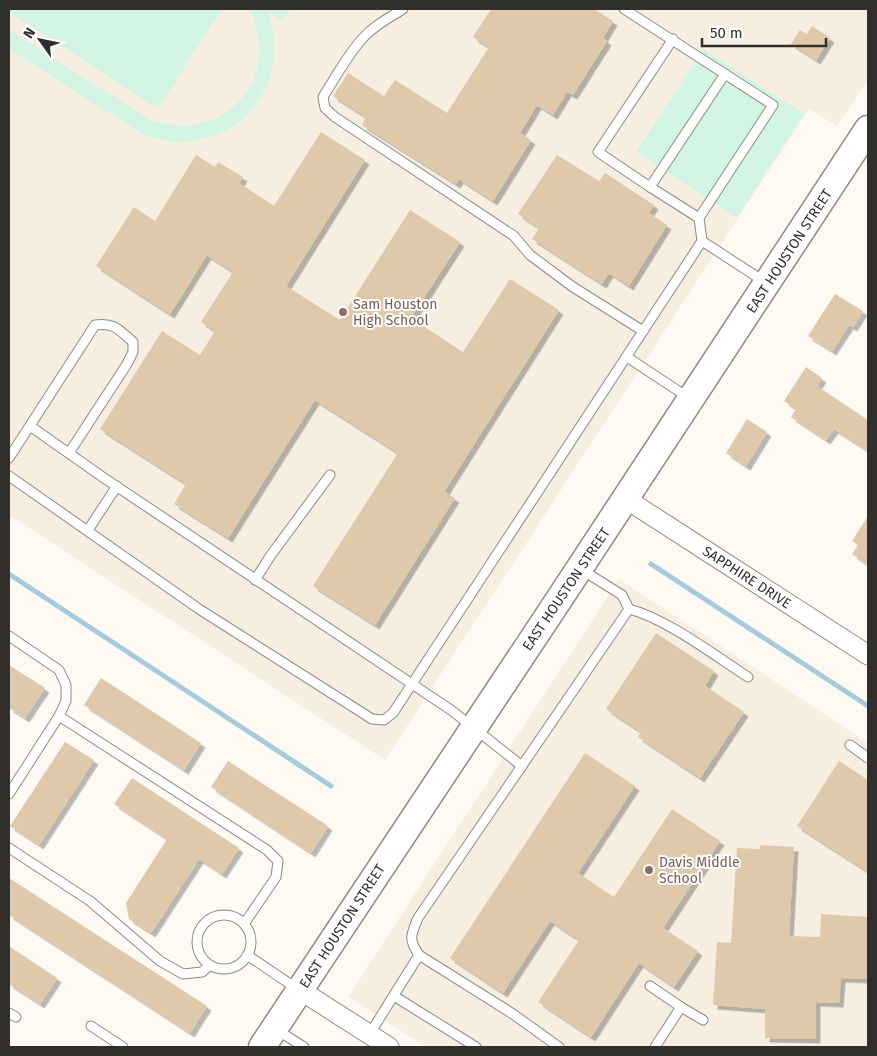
<svg xmlns="http://www.w3.org/2000/svg" width="877" height="1056" font-family="'Fira Sans',sans-serif">
	<style>
		.built { fill: #f6eee0 }
		.green { fill: #d3f3e3 }
		.lines { fill: none; stroke-linecap: round; stroke-linejoin: round }
		.stream { stroke: #a4ccdd; stroke-width: 5 }
		.building { fill: #e0c8aa; filter: url(#shadow) }
		.lane-casing { stroke: #8e8b84; stroke-width: 11 }
		.street-casing { stroke: #8e8b84; stroke-width: 21 }
		.secondary-casing { stroke: #8e8b84; stroke-width: 29 }
		.lane { stroke: #fff; stroke-width: 9 }
		.street { stroke: #fff; stroke-width: 19 }
		.secondary { stroke: #fff; stroke-width: 26 }
		.education-dot { fill: #8d6e63; stroke: #fff; stroke-width: 2 }
		.labels { text-anchor: middle; stroke-width: 4; stroke-linejoin: round; paint-order: stroke }
		.street-label { font-size: 14px; fill: #302f2c; stroke: #fff }
		.education-label { font-size: 14px; fill: #785e54; stroke: #fff; text-anchor: start }
	</style>
	<defs>
		<filter id="shadow"><feDropShadow dx="4.5" dy="4.5" stdDeviation="0" flood-color="#0004"/></filter>
	</defs>
	<rect width="100%" height="100%" fill="#fefaf3"/>
	<g class="built">
		<polygon points="9,9 868,9 868,80 837,126 809,109 385,760 9,515"/>
		<polygon points="619,579 868,743 868,1047 426,1047 348,997"/>
	</g>
	<g class="green">
		<polygon points="9,9 222,9 158,108 9,12"/>
		<path d="M 249,9 L 291,9 L 283,21 L 268,12 C 296,94 225,164 144,135 L 9,49 L 9,30 L 150,120 C 223,146 285,78 249,9 Z"/>
		<polygon points="703,49 804,114 737,217 636,152"/>
	</g>
	<g class="lines">
		<g class="stream">
			<polyline points="651,564 868,706"/>
			<polyline points="9,574 331,786"/>
		</g>
	</g>
	<g class="building">
		<polygon points="491,9 594,9 613,21 603,38 607,41 573,95 567,92 553,115 537,105 520,133 531,140 493,201 459,179 456,184 362,125 366,117 333,96 348,73 384,96 395,80 447,113 489,47 473,37"/>
		<polygon points="812,26 830,38 816,60 791,44 800,30 807,34"/>
		<polygon points="321,132 365,160 286,286 340,320 410,210 460,242 411,318 463,352 510,279 559,310 444,492 455,498 375,625 313,586 398,453 315,400 228,538 174,504 186,484 100,429 162,331 200,355 215,331 201,322 233,272 207,255 170,314 128,287 96,266 134,207 155,221 196,155 215,167 218,162 243,177 239,183 274,206"/>
		<polygon points="557,155 599,181 605,173 654,205 649,213 667,225 629,286 609,273 602,284 532,239 539,228 518,214"/>
		<polygon points="835,294 863,311 853,327 849,325 832,351 808,336"/>
		<polygon points="806,367 822,378 817,386 868,420 868,451 834,429 826,440 791,417 796,409 784,401"/>
		<polygon points="747,419 767,432 746,466 726,453"/>
		<polygon points="868,516 868,565 852,554 858,545 852,541"/>
		<polygon points="656,633 714,671 705,686 744,712 700,778 638,737 641,732 606,709"/>
		<polygon points="9,665 45,688 25,718 9,708"/>
		<polygon points="101,678 201,743 184,770 84,705"/>
		<polygon points="65,742 94,760 39,845 10,826"/>
		<polygon points="585,753 635,786 578,873 614,897 672,809 720,841 663,928 698,951 674,987 639,963 591,1037 538,1002 579,940 550,921 503,993 450,958"/>
		<polygon points="228,761 328,826 311,853 211,787"/>
		<polygon points="839,761 868,780 868,872 797,826"/>
		<polygon points="132,778 239,848 222,874 199,859 151,933 129,919 126,903 167,839 114,804"/>
		<polygon points="760,845 794,847 789,936 820,937 821,914 868,917 868,979 841,978 839,1003 816,1002 816,1039 765,1038 765,1009 713,1005 717,942 731,943 737,848 760,849"/>
		<polygon points="9,878 207,1006 190,1033 9,915"/>
		<polygon points="9,946 57,978 40,1004 9,984"/>
	</g>
	<g class="lines">
		<g class="lane-casing">
			<g id="lane">
				<path d="M 403,9 C 389,18 373,26 362,39 C 347,56 335,78 323,97 L 325,108 L 335,117 L 514,236 L 530,255 L 573,287 L 643,331"/>
				<polyline points="624,9 773,105 699,218 702,241 765,282"/>
				<polyline points="650,187 598,152 673,39"/>
				<polyline points="699,218 650,187 725,74"/>
				<polyline points="627,357 689,398"/>
				<polyline points="30,426 104,478 451,710 522,766"/>
				<path d="M 9,458 L 95,325 C 114,322 119,330 133,342 L 133,352 L 127,364 L 69,453"/>
				<polyline points="9,476 199,609 372,719 384,720 393,713 702,241"/>
				<polyline points="88,530 117,486"/>
				<polyline points="255,580 271,555 330,475"/>
				<path d="M 629,609 C 667,619 714,655 748,677"/>
				<polyline points="9,636 59,670 66,685 66,701 59,716 9,794"/>
				<polyline points="59,716 267,850 278,861 276,877 244,924"/>
				<polyline points="850,745 868,758"/>
				<polyline points="9,848 90,901 160,961 183,974 202,972 210,965"/>
				<circle cx="224" cy="942" r="27"/>
				<polyline points="247,955 299,990"/>
				<polyline points="650,986 681,1007 655,1047"/>
				<polyline points="394,996 476,1047"/>
				<polyline points="681,1007 703,1020"/>
				<polyline points="9,1013 16,1017"/>
				<polyline points="91,1026 123,1047"/>
				<polyline points="277,1030 304,1047"/>
				<polyline points="369,1035 419,955"/>
				<path d="M 559,1047 L 513,1014 L 419,955 C 408,939 411,935 418,918 L 629,609 L 622,595 L 582,570"/>
			</g>
		</g>
		<g class="street-casing">
			<g id="street">
				<polyline points="626,499 868,655"/>
				<polyline points="300,990 389,1047"/>
			</g>
		</g>
		<g class="secondary-casing">
			<path id="secondary" d="M 262,1047 C 466,742 667,436 868,129"/>
		</g>
		<use href="#lane" class="lane"/>
		<use href="#street" class="street"/>
		<use href="#secondary" class="secondary"/>
	</g>
	<g class="education-dot">
		<circle cx="343" cy="312" r="5"/>
		<circle cx="649" cy="870" r="5"/>
	</g>
	<g class="labels">
		<g class="street-label">
			<text transform="translate(789 251) rotate(-57)" y="5">EAST HOUSTON STREET</text>
			<text transform="translate(747 577) rotate(33)" y="5">SAPPHIRE DRIVE</text>
			<text transform="translate(566 589) rotate(-56)" y="5">EAST HOUSTON STREET</text>
			<text transform="translate(342 926) rotate(-57)" y="5">EAST HOUSTON STREET</text>
		</g>
		<g class="education-label">
			<text x="353" y="309">Sam Houston<tspan x="353" dy="16">High School</tspan></text>
			<text x="659" y="867">Davis Middle<tspan x="659" dy="16">School</tspan></text>
		</g>
	</g>
	<rect width="877" height="1056" fill="none" stroke="#302f2c" stroke-width="20"/>
	<g transform="translate(40 40) rotate(303)" stroke="#ffffff" stroke-width="4" paint-order="stroke">
	<path d="M0-4L9 19L0 12L-9 19Z" fill="#302f2c"/>
	<text y="-8" font-size="14" font-weight="bold" text-anchor="middle" fill="#302f2c">N</text>
	</g>
	<path d="M702 38v8h124v-8" fill="none" stroke="#302f2c" stroke-width="2.5"/>
	<text x="710" y="38" font-size="15" fill="#302f2c" stroke="#ffffff" stroke-width="4" paint-order="stroke">50 m</text>
</svg>
